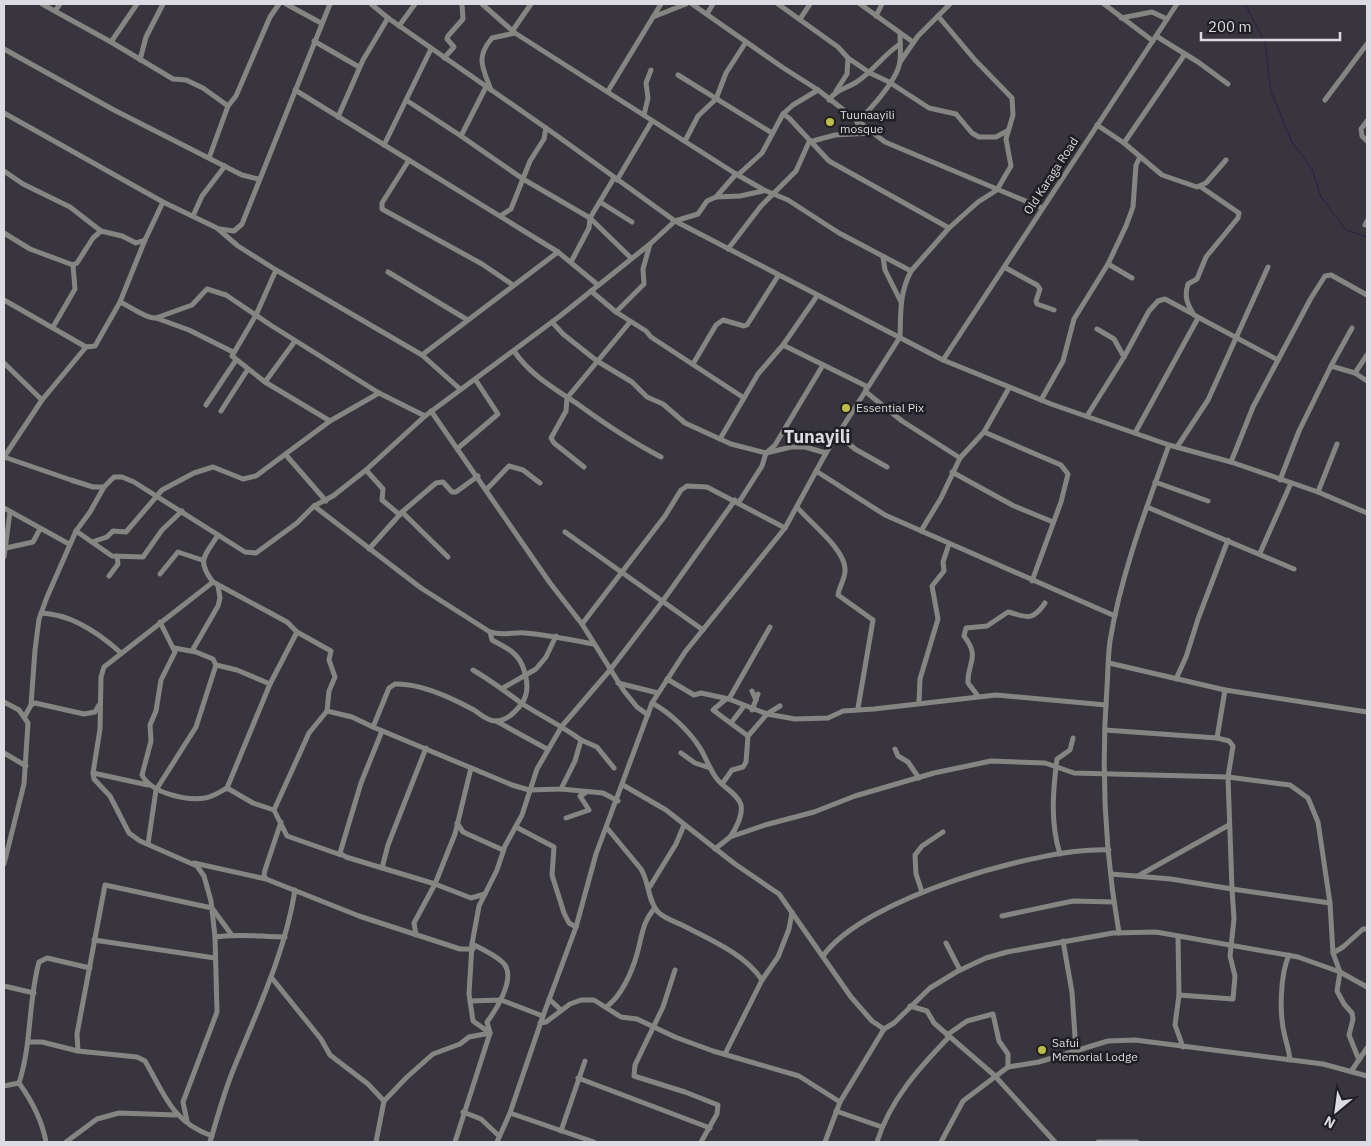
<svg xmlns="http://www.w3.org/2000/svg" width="1371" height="1146" font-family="'IBM Plex Sans',sans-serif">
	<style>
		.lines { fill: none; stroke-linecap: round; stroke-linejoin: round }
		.stream { stroke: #2c1c4a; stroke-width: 1 }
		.minor { stroke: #858681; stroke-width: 5 }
		.poi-dot { fill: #bfbe42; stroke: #1f1e22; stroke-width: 2 }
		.labels { text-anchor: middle; stroke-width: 5; stroke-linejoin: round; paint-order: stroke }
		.poi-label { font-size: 12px; fill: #dcdbe1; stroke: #1f1e22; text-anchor: start }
		.street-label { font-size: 12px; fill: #dcdbe1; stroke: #1f1e22 }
		.district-label { font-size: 18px; font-weight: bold; fill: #dcdbe1; stroke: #1f1e22 }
	</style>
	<rect width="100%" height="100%" fill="#38353f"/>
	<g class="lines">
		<polyline class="stream" points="1245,4 1265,42 1271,92 1292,142 1312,169 1321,197 1346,230 1367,237"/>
		<g class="minor">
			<polyline points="42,4 111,42"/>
			<polyline points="137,4 111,42 173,79 186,80 203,88 228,106"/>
			<polyline points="286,4 321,23"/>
			<polyline points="371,4 388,18 556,135 675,221 943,360 1051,404 1169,445 1231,462 1318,492 1367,513"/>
			<polyline points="482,4 515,33 736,174 764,190 788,200 839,233 911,271 949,228 978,202 997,190 1005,176 1011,166 1006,139 1013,115 1012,98 975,60 938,16"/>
			<polyline points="692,4 782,67 818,90 885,142 1042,208"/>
			<polyline points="778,4 838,47 848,58 870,73 889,82 929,108 956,114 972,133 979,137 996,137 1007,131"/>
			<polyline points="860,4 913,42"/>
			<polyline points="1104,4 1153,41"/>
			<polyline points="55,11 60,4"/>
			<polyline points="707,14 713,4"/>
			<polyline points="876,16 882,4"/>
			<polyline points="653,17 686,4"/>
			<polyline points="1121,18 1152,12 1167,19"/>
			<polyline points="800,19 810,4"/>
			<polyline points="399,26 415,4"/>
			<polyline points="513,30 531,4"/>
			<polyline points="1156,36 1198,62 1228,84"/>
			<polyline points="314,41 359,67"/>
			<polyline points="4,49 114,110 242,175 258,179"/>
			<polyline points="444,58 454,47 447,39 448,36 463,19 462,4"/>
			<polyline points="140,60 146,37 163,4"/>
			<polyline points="900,62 918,36 950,4"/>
			<polyline points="678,75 772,133"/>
			<polyline points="486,87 461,136 523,179 590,218 631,258"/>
			<polyline points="295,90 558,252 598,285"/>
			<path d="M 491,90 C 483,68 475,58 492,38 L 515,33"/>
			<polyline points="608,91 661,4"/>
			<polyline points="836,91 847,74 848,58"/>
			<polyline points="406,100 461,136"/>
			<path d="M 829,100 C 837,89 845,89 855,83 C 873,72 883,55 900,44"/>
			<polyline points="1325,100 1367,44"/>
			<polyline points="4,113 163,202 217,228 238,246 276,270 422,355 460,389"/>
			<polyline points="783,114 789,118 829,161 949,228"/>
			<polyline points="644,115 648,98 646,83 651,70"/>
			<polyline points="338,117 363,60 388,18"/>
			<polyline points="1367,121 1361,129 1362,136 1367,141"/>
			<path d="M 857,123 C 870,109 898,80 900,61 C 901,53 900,42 900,34"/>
			<polyline points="1097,125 1124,143 1162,175 1197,187 1206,183 1226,160"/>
			<polyline points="685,141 698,116 716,99 726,73 746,42"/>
			<polyline points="1124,143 1185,54"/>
			<polyline points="384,145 431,49"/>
			<polyline points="209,158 228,106 236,96 270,17 279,4"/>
			<polyline points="409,160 382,203 382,209 482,264 513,285"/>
			<polyline points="4,171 23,184 70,207 101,231"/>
			<polyline points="738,175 762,153 783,114 793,105 818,90"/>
			<polyline points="617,180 652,121"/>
			<path d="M 1201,187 L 1239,213 L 1238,218 L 1206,257 L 1197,279 L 1188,284 C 1184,296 1187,304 1194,315 L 1278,360 L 1253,407 L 1231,462"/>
			<polyline points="716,197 740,196 763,191"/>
			<polyline points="600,202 632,222"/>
			<polyline points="193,216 202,196 225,166"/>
			<polyline points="500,216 511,209 530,161 544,139 546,128"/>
			<polyline points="1365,225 1367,221"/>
			<polyline points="220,229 234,231 242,224 330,4"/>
			<polyline points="4,233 30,249 73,265 77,263 93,238 101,231 122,236 136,243 145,240"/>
			<polyline points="728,249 761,206 796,171 809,142 835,135 872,133"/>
			<polyline points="883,257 885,270 901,302"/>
			<polyline points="571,262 589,228 590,218 614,178"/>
			<polyline points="1108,264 1132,278"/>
			<polyline points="1004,267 1037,285 1040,289 1036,301 1037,304 1054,310"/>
			<polyline points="276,270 256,315 232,356 265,382 330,421"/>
			<polyline points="388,272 466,319"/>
			<polyline points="591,291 616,312 646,331 651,337 744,398"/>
			<polyline points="4,300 86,347 95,346 120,302 145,240 163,202"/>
			<path d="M 120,302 C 130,306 146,319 156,318 L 192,305 L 207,289 L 226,295 L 272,326 L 379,393 L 425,416"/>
			<polyline points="616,312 644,284 643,269 650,244"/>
			<polyline points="156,318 189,330 233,352"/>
			<polyline points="552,322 563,334 597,361 632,382 647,397 663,404 685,423 731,444 766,453 791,447 805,447 826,453"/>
			<polyline points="53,327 75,289 73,265"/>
			<polyline points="1097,329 1114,339 1124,357"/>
			<polyline points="783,345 866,386 866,392 902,421 960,458 941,498 921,531"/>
			<path d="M 514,351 C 530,375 555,389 579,405 C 605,424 632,442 661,457"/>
			<polyline points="422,355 558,252"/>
			<polyline points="943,360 1177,4"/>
			<polyline points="1278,360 1311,298 1325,276 1331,275 1367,295"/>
			<polyline points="4,363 42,400"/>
			<polyline points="693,364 716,325 723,320 744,326 747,325 778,276"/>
			<polyline points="1331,366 1352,328"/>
			<polyline points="1355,373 1367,355"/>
			<polyline points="265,382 295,341"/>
			<polyline points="1009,388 984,432 1061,465 1068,474 1061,502 1032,581"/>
			<polyline points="1041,400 1063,361 1074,319 1108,264 1126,226 1133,207 1136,165 1140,157"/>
			<polyline points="206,405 236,360"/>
			<polyline points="221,411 248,369"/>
			<polyline points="431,411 550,583 582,624 624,691 637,707 648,715"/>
			<polyline points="1087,416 1124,357 1149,311 1158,301 1165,299 1193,314"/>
			<polyline points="1135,433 1198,318"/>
			<polyline points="837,434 855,449 887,467"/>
			<polyline points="720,439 758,374 783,345 817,296"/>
			<polyline points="1177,447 1208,400 1268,267"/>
			<polyline points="457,449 498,414 475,379"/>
			<polyline points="286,455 326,501"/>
			<polyline points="4,457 42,400 86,347"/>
			<polyline points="4,457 71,480 93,487 104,487"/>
			<polyline points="960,458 984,432"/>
			<polyline points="584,467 554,443 551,438 566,411 567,398 630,322"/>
			<polyline points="366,470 383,489 382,500 400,515"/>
			<polyline points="816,471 885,515 1115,616"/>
			<polyline points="952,472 1014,506 1053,522"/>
			<polyline points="1280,480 1299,431 1331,366 1355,373 1367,381"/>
			<polyline points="1155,482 1208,501"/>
			<polyline points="486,490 509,466 523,470 540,483"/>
			<polyline points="1318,492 1337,444"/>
			<polyline points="739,502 762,466 766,453 775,445 823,365"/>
			<path d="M 314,506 L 421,588 L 490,632 C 503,636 513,632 525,633 C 549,635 571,640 594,644"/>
			<path d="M 797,507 C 809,522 845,549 845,569 C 846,578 839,586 838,595 L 873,620 L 858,708"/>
			<polyline points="1147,507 1294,569"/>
			<polyline points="4,508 69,544"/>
			<polyline points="402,512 448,557"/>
			<polyline points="76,531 112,556 143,557 162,530 182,511"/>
			<polyline points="565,532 703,630"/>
			<polyline points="92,542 107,537 113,531 126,532 162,490 194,473 213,467 243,479 256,476 330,421 379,393"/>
			<polyline points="6,548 33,542 40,529"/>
			<polyline points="369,549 402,512 436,483 443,482 452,492 456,492 478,476"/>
			<polyline points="1260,553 1291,483"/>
			<polyline points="4,557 10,512"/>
			<polyline points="160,574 178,552 202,560"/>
			<polyline points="109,576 118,564 117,556"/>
			<path d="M 213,582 C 196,560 205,556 218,535"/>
			<path d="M 41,613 C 71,614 100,634 121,653"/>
			<path d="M 160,622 L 175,652 L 161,680 L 156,711 L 150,725 L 151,741 L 142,775 C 151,793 186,801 205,798 C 213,797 220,792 227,788 L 253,803 L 274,810 L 287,836 L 341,855"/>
			<polyline points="582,624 665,516 681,490 687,486 707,487 785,528"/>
			<polyline points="192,651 218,606 220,598 218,586"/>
			<polyline points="1109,663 1225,690 1367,712"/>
			<polyline points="216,665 237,670 270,684 227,788"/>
			<path d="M 473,670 C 490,680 505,691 521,703 C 541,716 562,726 581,740 L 575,761 L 561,789 L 529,790 L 512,785 L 373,727 L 389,688 L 395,684 C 421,683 452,698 474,710 C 480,714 488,721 495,721 C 506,721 513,714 520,706 C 529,695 528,683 524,670 C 519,653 507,648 492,640 L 490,632"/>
			<polyline points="667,679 694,695 701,693 729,699 767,714 795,719 828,718 843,711 874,709 996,695 1106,705"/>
			<polyline points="1176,679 1186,657 1198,619 1228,540"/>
			<polyline points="618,683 658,693"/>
			<polyline points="270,684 297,632"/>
			<polyline points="503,688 536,669 546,657 556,636"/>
			<polyline points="752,691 756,700"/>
			<path d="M 978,696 L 968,683 C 967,662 981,658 964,636 L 966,628 L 987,626 L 1008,612 C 1027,617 1032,622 1045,603"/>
			<polyline points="726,699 713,710 748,736"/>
			<polyline points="729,699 770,627"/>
			<polyline points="4,702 19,710 28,723 24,784 4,864"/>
			<polyline points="919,702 920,679 938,619 932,586 944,571 943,562 948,547"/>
			<path d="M 652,703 C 669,712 688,730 698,745 C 706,756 709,769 717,779 C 724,788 738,794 741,805 C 743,815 736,829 730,837"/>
			<polyline points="31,705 35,650 39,619 47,597 76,531 90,512 104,487 114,477 122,477 134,482 245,552 256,553 297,523 314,506 333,496 366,470 425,416 560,316 650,244 675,221 698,214 707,201 716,197 736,174"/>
			<polyline points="752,710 758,694"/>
			<polyline points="327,711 352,717 373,727"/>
			<polyline points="25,716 31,705 35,703 84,714 95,712 99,705"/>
			<polyline points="496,721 547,749"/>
			<polyline points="731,723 744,706"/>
			<polyline points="1105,730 1217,738"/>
			<polyline points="382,731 361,783 340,853 346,857 435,884 455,834 471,768"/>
			<polyline points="581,740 597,747 614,768"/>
			<polyline points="895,749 898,756 908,762 919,778"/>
			<polyline points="4,753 26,766"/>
			<polyline points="681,753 695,763 710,768"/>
			<polyline points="93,773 148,785"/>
			<polyline points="722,784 732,770 743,767 746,762 748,736 767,714 780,706"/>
			<polyline points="623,785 666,810 735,864 779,894 851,997 872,1021 884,1029"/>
			<polyline points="561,789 603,793 618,801"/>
			<polyline points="566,818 589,810 580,796 585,793"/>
			<polyline points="281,822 265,870 264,875 266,879 359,916 460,949 473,949"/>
			<polyline points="457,823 463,832 503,850"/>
			<polyline points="516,827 554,847 552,875 564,913 569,923 576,927"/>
			<path d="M 607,828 L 641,869 C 649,882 648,901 658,912 C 664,918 675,922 682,925 C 709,939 745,954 762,980"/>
			<polyline points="148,844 156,790 196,727 216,665 213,659 196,652 174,648"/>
			<polyline points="715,849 730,837 765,825 814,812 855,796 934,773 991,761 1045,763 1074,773 1228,777 1290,785 1308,798 1318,822 1330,903 1333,953 1340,972 1337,991 1344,1004 1352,1013 1353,1019 1349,1035 1359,1060"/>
			<path d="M 1060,854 C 1050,823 1053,790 1057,759 L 1070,750 L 1073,738"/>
			<polyline points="194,863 266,879"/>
			<polyline points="382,868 388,845 426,748"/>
			<polyline points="1111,874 1171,879 1232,889 1228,777 1233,746 1229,741 1217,738 1225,690"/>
			<polyline points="1138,876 1229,825"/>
			<polyline points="649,888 676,844 684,825"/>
			<polyline points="922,892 916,874 915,855 922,846 943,832"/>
			<polyline points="1002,916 1073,901 1114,902"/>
			<path d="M 1119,933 C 1105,853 1101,768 1107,687 C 1108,672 1108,656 1110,641 C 1121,574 1146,509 1169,445"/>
			<polyline points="416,935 414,923 435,884 471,898 485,894"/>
			<path d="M 215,937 C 236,933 262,937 285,937"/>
			<polyline points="1178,937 1179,995 1175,1025 1183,1047"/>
			<polyline points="94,940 215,958"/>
			<polyline points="1063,941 1072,992 1076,1051"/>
			<polyline points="946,943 960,970"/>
			<polyline points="1333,953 1343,947 1363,929 1367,929"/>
			<path d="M 1289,955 C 1280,975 1279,1015 1285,1037 C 1287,1045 1289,1050 1290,1060"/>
			<path d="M 823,956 C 864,898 1040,847 1109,850"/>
			<polyline points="675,970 663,1007 635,1065 634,1076 685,1092 718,1105 717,1114 701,1142"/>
			<polyline points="271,977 321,1039 330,1055 368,1084 384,1101"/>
			<polyline points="4,986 34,993"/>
			<polyline points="1179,995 1233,999 1235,976 1230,956 1234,919 1232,889 1330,903"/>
			<polyline points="549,999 561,1010"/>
			<polyline points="470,1001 501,1000 543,1016"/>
			<polyline points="910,1006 927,1011 934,1023 994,1075 1055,1142"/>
			<path d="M 606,1007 C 621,997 632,972 637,954 C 642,937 642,922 655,908"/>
			<polyline points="540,1023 546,1022 570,1004 581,1000 594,1000 621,1017 637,1019 675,1037 713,1051 799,1076 840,1102"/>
			<polyline points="490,1033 473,1021 469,994 472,944 479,906 497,870 505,846 522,815 537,769 562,726 610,670 662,602 735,500"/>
			<polyline points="947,1035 967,1021 993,1014 999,1041 1008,1054 1008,1067"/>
			<path d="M 29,1042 L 42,1042 L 78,1051 L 137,1057 L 145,1061 C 165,1095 172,1122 212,1136"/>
			<polyline points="78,1051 77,1034 105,885 212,908 231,934"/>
			<polyline points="725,1054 762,980 778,957 789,929 792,912"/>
			<polyline points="1352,1070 1367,1048"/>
			<polyline points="578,1078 710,1128"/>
			<path d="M 19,1083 C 32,1101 42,1120 46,1142"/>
			<path d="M 4,1086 L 19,1083 C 32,1043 28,1002 39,962 L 47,958 L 90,968"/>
			<polyline points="836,1111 882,1127"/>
			<polyline points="463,1112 481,1119 499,1136"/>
			<polyline points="510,1113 594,1142"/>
			<polyline points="187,1121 183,1102 217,1012 215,937 211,901 204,876 197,866 140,841 129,833 110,796 94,779 93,773 100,729 101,677 104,667 213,582 287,622 297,632 331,651 329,660 335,677 329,691 327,711 309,733 274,810"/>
			<polyline points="561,1131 585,1061"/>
			<polyline points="66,1142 97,1119 119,1113 176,1115"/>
			<path d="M 210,1142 C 217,1119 223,1096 232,1073 C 256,1013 285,954 295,890"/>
			<polyline points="376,1142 384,1101 407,1077 433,1054 460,1044 469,1037 490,1033"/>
			<path d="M 455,1142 L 490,1033 L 487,1022 C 496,1010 515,980 505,965 C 498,956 482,949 472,944"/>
			<path d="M 497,1142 L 510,1113 L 543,1016 L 576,927 L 596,854 L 652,703 L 685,652 L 785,528 L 826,453 L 900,337 C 901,313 899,294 911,271"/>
			<polyline points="825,1142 840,1102 884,1029 894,1023 930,988 958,971 986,958 1007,952 1113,933 1156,932 1298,957 1340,972 1367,987"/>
			<path d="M 877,1142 C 890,1100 919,1068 949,1037"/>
			<polyline points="941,1142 963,1101 1008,1067 1039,1062 1108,1041 1135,1040 1323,1064 1367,1076"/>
			<polyline points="1098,1142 1137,1142"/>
		</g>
	</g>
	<g class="poi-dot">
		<circle cx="830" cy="122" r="5"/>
		<circle cx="846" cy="408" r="5"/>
		<circle cx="1042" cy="1050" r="5"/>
	</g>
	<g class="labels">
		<g class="poi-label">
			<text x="840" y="119">Tuunaayili<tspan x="840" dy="14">mosque</tspan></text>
			<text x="856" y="412">Essential Pix</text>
			<text x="1052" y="1047">Safui<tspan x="1052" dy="14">Memorial Lodge</tspan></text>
		</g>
		<g class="street-label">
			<text transform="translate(1051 176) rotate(-57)" y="4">Old Karaga Road</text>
		</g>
		<g class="district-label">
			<text x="817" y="443">Tunayili</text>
		</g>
	</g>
	<rect width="1371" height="1146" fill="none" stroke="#dcdbe1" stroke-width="10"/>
	<g transform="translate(1336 1111) rotate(209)" stroke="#1f1e22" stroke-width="4" paint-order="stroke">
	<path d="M0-4L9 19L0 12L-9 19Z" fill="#dcdbe1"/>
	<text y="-8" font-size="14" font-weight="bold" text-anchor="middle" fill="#dcdbe1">N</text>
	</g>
	<path d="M1201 32v8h139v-8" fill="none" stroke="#dcdbe1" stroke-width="2.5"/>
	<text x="1208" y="32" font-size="15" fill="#dcdbe1" stroke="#1f1e22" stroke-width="4" paint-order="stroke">200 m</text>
</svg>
